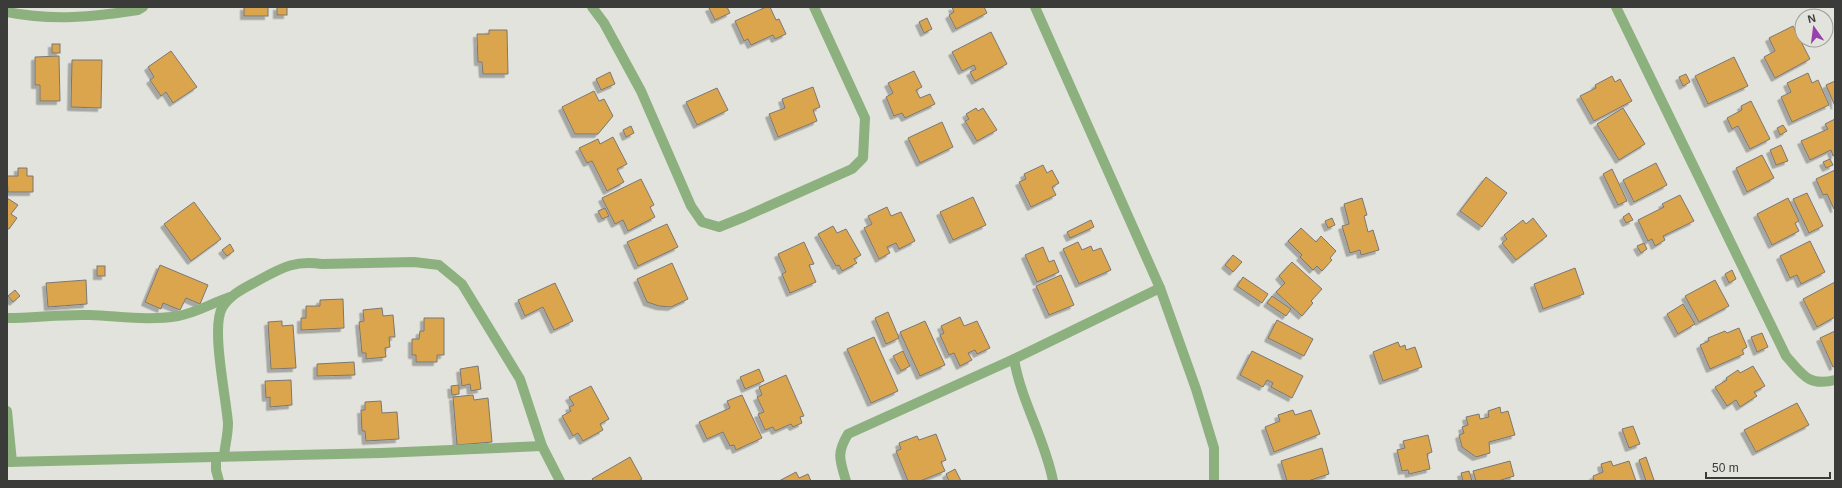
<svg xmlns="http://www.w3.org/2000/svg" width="1842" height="488" font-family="Arial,sans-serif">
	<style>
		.building { fill: #daa54e; stroke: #7b7772; filter: url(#shadow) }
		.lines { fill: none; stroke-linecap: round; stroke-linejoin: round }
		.minor { stroke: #8db17e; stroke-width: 10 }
	</style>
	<defs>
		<filter id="shadow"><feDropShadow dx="-3.5" dy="3.5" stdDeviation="0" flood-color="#0004"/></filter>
	</defs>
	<rect width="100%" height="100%" fill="#e3e3dd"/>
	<g class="building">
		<rect x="244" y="7" width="24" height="9"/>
		<rect x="277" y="7" width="10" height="8"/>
		<polygon points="711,7 727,7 730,13 715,20 709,8"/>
		<polygon points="766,7 770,7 776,20 779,19 786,34 775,39 773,35 751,45 748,39 744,41 735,21"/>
		<polygon points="952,7 984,7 987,13 956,29 949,15 954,12"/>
		<polygon points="927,18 932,29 924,33 919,22"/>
		<polygon points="1793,26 1810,59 1775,78 1764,57 1775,51 1769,38"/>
		<polygon points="489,30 507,30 508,74 483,74 482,62 478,62 477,34 489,34"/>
		<polygon points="991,32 1007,64 975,81 970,72 976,69 974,65 962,71 952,52"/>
		<rect x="52" y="44" width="8" height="9"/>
		<polygon points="171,51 197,87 173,103 166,92 161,96 150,80 154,77 148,67"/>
		<polygon points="59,56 60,101 40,101 40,85 35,85 35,57"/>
		<polygon points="1734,57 1748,86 1708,104 1695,76"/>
		<polygon points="72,60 102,60 101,108 71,107"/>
		<polygon points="914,71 922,87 916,90 920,98 930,94 935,104 905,118 902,113 894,116 886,97 893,93 888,83"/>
		<polygon points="610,72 615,84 601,90 596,79"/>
		<polygon points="1808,73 1812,83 1818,80 1829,105 1792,122 1781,97 1791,92 1787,83"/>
		<polygon points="1686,74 1690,82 1683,86 1679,77"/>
		<polygon points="1612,76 1615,82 1620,79 1632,101 1594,121 1580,96 1596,88 1595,85"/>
		<polygon points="1835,81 1835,106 1826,85"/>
		<polygon points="813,87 820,107 813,110 817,121 778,137 769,114 785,108 782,99"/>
		<polygon points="717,88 728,110 697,125 686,102"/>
		<polygon points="594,91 599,101 604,99 613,116 598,134 575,134 562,107"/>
		<polygon points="1751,101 1770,139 1750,149 1738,126 1732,129 1727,118 1742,110 1741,106"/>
		<polygon points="976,108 978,111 983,108 997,130 977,141 965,121 969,119 966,114"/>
		<polygon points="1623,108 1645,144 1619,160 1597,124"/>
		<polygon points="1835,119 1835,155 1833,156 1831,150 1810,160 1801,141 1828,129 1825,124"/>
		<polygon points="942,122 953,147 920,163 908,138"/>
		<polygon points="1783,125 1787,131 1780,135 1777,128"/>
		<polygon points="631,126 634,133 626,137 623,130"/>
		<polygon points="613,137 627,164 617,169 624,182 607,191 592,161 587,163 579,148 598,139 600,144"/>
		<polygon points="1781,145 1788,161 1776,165 1770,150"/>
		<polygon points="1762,155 1774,178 1747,192 1736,168"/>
		<polygon points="1830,159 1833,165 1826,168 1823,162"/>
		<polygon points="1656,163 1667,185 1634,202 1623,180"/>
		<polygon points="1043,165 1047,173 1052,170 1059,183 1052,187 1056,195 1031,207 1019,182 1026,179 1024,174"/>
		<polygon points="18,168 27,168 27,176 33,176 33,192 8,192 7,176 18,176"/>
		<polygon points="1612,169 1627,201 1618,205 1603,174"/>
		<polygon points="1835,170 1835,209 1834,209 1827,194 1823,195 1816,179"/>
		<polygon points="1486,177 1507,193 1482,227 1460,211"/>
		<polygon points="641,179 654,205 650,207 655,217 628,231 623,220 615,224 602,198"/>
		<polygon points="1807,193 1823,226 1809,233 1793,199"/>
		<polygon points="1680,195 1694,221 1663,236 1665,240 1655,246 1652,239 1648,241 1638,220 1664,207 1662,204"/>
		<polygon points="973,197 986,225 953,240 940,212"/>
		<polygon points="7,198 18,205 11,214 17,218 9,229 7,228"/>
		<polygon points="1362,198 1367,215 1364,216 1368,232 1373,230 1379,250 1361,255 1360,250 1350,253 1342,226 1349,224 1344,204"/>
		<polygon points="1788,198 1799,221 1795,223 1799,231 1772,245 1757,214"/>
		<polygon points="194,202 221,239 191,261 164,224"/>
		<polygon points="887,207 891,216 901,212 915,241 899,249 896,243 887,247 890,253 879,259 864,228 872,224 868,216"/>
		<polygon points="605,208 609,216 602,219 598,211"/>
		<polygon points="1629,213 1633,220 1626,223 1623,217"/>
		<polygon points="1332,218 1335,225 1328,228 1325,221"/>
		<polygon points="1533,218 1547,236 1516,260 1502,243 1507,239 1504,235 1523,220 1526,224"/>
		<polygon points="1091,220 1094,227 1070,238 1067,232"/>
		<polygon points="667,224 678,247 638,266 627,242"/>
		<polygon points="833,226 837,233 846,229 861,255 854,259 857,263 842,271 839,265 836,266 818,234"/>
		<polygon points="1301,228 1316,242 1321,236 1336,251 1330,258 1332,260 1322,271 1317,266 1313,270 1300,257 1302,255 1288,241"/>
		<polygon points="1810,241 1825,272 1801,284 1797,275 1790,278 1780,256"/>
		<polygon points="804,242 814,264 809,265 816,282 790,293 782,274 786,272 778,254"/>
		<polygon points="1078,242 1082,250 1091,246 1093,251 1101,248 1111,270 1079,284 1063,249"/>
		<polygon points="1644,243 1647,249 1641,253 1637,246"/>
		<polygon points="230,244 234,251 227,256 222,250"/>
		<polygon points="1043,247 1049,262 1054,260 1059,272 1037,282 1025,255"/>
		<polygon points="1233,255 1242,262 1233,272 1225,265"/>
		<polygon points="1292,262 1322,289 1311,301 1313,303 1302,316 1276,292 1285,283 1279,276"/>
		<polygon points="672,263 688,299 671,307 659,306 647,302 637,279"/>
		<polygon points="160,265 208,285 200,304 186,298 180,310 163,303 161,309 145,302"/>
		<rect x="97" y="266" width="8" height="10"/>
		<polygon points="1575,268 1584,294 1543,309 1534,284"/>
		<polygon points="1732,270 1736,279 1729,283 1725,274"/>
		<polygon points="1061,275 1074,305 1049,315 1036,286"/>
		<polygon points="1243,277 1268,294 1262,303 1237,286"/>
		<polygon points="86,280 87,304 48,307 46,283"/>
		<polygon points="1715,280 1729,306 1699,322 1685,296"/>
		<polygon points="1835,282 1835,317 1817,327 1803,299"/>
		<polygon points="555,283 573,321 554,330 543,307 525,316 518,300"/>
		<polygon points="15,290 20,296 13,302 8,296"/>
		<polygon points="1272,296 1291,309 1286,316 1267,303"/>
		<polygon points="343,299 344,328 301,330 301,318 306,318 306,306 320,306 320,300"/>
		<polygon points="1683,304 1695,324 1678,334 1667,314"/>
		<polygon points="382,308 383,316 393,315 395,337 389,337 390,347 385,348 386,357 366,359 366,353 362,353 359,322 364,321 363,310"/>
		<polygon points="888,312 899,338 886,344 875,318"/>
		<polygon points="960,317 964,326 977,321 990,348 977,354 975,350 968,353 972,360 960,366 954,353 949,355 940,335 944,333 941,326"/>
		<polygon points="424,318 444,318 444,355 437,355 437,362 416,362 416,355 412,355 412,339 419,339 420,331 424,331"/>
		<polygon points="1277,320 1313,339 1304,356 1268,338"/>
		<polygon points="282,321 282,326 293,325 296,368 271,369 268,322"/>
		<polygon points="925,321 945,365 920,376 900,332"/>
		<polygon points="1739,328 1747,347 1742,350 1744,354 1710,369 1700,345 1709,341 1708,338 1725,331 1727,333"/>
		<polygon points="1835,331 1835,366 1833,367 1820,338"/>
		<polygon points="1762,333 1768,347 1757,352 1751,337"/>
		<polygon points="874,337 898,391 871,403 847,349"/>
		<polygon points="1398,342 1400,347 1405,345 1406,350 1415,347 1422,367 1383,381 1373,352"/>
		<polygon points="903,351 910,366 901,371 893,356"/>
		<polygon points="1252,351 1303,376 1292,398 1271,387 1273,383 1267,380 1263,387 1240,375"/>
		<polygon points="354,362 355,375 317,376 317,364"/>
		<polygon points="478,366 481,389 471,391 470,384 462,386 460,369"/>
		<polygon points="1753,366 1765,386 1754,392 1757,396 1740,407 1736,400 1727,406 1715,387 1727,380 1726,378 1738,370 1740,373"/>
		<polygon points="759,369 764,381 745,389 740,377"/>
		<polygon points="786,375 804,416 800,417 802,423 793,427 791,424 775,431 773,427 765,430 758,414 764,412 757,397 762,395 759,387"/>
		<polygon points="291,380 292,405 270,407 270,397 266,398 265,381"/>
		<polygon points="459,385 459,394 452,395 451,386"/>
		<polygon points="591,386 609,419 600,424 603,430 583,441 578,433 573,436 562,416 571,411 569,407 574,405 569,397"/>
		<polygon points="473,395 474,400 488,398 492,442 457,445 453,397"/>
		<polygon points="742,395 762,438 736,450 734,445 730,446 723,432 707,439 699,422 730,408 727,401"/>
		<polygon points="381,401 382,413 397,412 399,439 366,441 365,431 362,431 361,410 365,410 365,402"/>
		<polygon points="1797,403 1809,425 1756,452 1744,430"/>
		<polygon points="1500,407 1501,413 1508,411 1515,435 1489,442 1490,453 1476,457 1462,447 1459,435 1464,433 1462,427 1468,425 1466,417 1479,414 1480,419 1489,417 1488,411"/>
		<polygon points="1293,410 1295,415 1311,410 1320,434 1274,452 1265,427 1280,421 1278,415"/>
		<polygon points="1633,426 1640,444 1629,448 1622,429"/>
		<polygon points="936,434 946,460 941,462 945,471 920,481 908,481 896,451 901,449 899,443 917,436 919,440"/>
		<polygon points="1428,435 1432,452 1427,454 1430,469 1409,474 1408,470 1402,471 1397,450 1405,448 1403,441"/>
		<polygon points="1322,448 1329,474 1308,481 1287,481 1281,461"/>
		<polygon points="630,457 642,479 638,481 594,481 592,479"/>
		<polygon points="1646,457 1654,480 1652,481 1646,481 1639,460"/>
		<polygon points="1510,461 1514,476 1498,481 1476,481 1473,471"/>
		<polygon points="1611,461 1613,466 1629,461 1636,481 1594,481 1593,476 1603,472 1601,464"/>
		<polygon points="955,469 961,481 949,481 946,474"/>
		<polygon points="1469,471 1472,481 1463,481 1461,473"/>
		<polygon points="796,472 799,478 808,474 811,481 779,481"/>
	</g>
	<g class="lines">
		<g class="minor">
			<polyline points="592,7 604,23 641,91 691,206 702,222 719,227 744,217 852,169 863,158 865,118 814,7"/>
			<polyline points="1035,7 1160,288 1196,389 1214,448 1214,481"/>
			<path d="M 1616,7 L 1786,356 C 1802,374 1808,387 1835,380"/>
			<path d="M 7,12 C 52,21 93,17 138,10 L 143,7"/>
			<path d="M 7,318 C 34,318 62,314 90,315 C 119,316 149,321 178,316 C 196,313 212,303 230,297"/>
			<path d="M 1014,359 C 1021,401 1045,439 1053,481"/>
			<polyline points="7,411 12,462"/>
			<path d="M 224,456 C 225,445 228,435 228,423 C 226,397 211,328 222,308 C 231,293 247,287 261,279 C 283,267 296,260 322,264 L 414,262 L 439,265 L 462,284 L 520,379 L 542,446 L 560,481"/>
			<polyline points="216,457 216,470 219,481"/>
			<polyline points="7,462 381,453 542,446"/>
			<path d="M 846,481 C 840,460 836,454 848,434 L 1014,359 L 1160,288"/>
		</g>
	</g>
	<rect width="1842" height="488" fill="none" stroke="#3b3b39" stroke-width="16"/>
	<g transform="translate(1814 28) rotate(346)"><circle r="19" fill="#e3e3dd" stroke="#a0a09b"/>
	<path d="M0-3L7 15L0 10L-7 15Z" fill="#9741af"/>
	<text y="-6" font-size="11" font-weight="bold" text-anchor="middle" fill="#3b3b39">N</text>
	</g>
	<path d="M1706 472v6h124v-6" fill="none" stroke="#3b3b39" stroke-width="2"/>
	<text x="1712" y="472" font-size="12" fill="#3b3b39" stroke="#e3e3dd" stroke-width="3" paint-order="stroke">50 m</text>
</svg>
